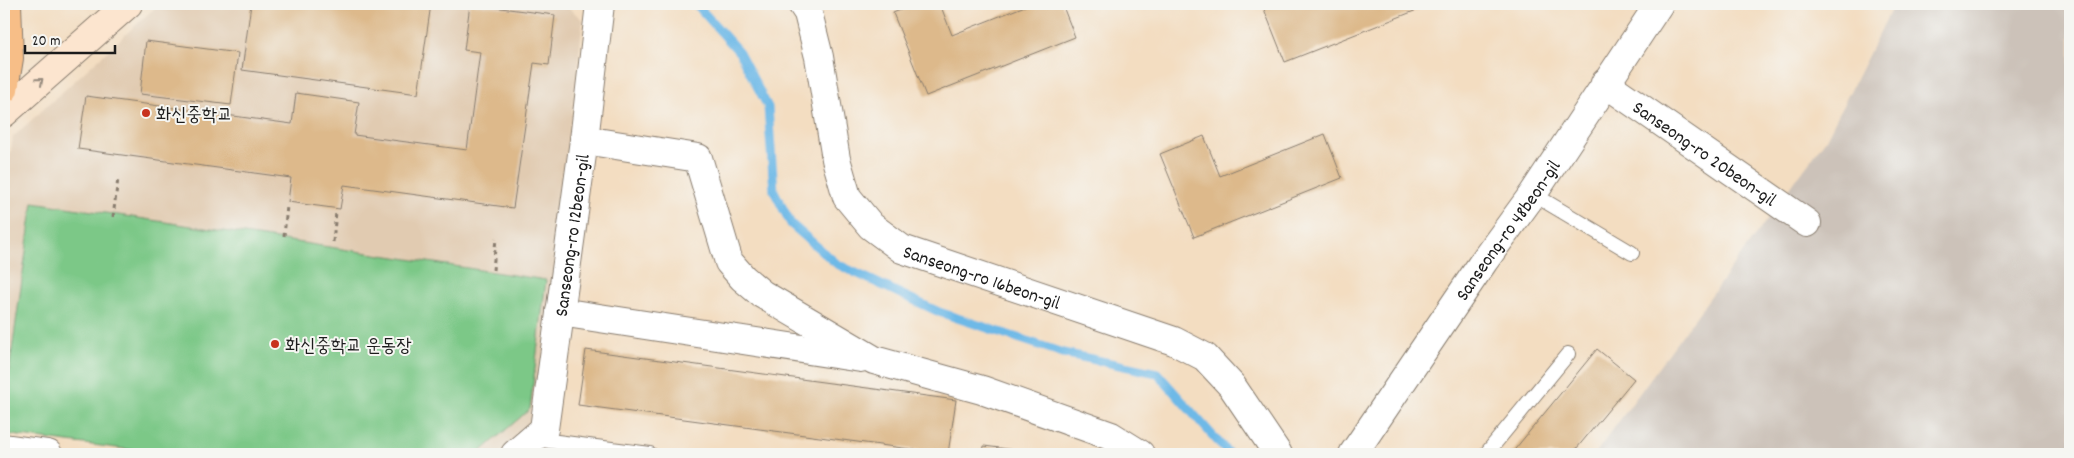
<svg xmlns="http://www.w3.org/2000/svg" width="2074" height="458" font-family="Dekko,'Poor Story',sans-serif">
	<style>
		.built { fill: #e1cbb1 }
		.industrial { fill: #ccc2b9 }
		.green { fill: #7bc887; stroke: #4c7252 }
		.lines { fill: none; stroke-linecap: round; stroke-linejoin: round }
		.stream { stroke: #6eb9e7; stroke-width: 9 }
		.building { fill: #ddb98b }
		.service-casing { stroke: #887c6e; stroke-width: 16 }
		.minor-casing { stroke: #887c6e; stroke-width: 30 }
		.secondary-casing { stroke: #887c6e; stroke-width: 30 }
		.primary-casing { stroke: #887c6e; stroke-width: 30 }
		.path { stroke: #887c6e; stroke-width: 3; stroke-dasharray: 4 4; stroke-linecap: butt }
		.service { stroke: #fff; stroke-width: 14 }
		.minor { stroke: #fff; stroke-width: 28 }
		.secondary { stroke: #fce5cf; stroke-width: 28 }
		.primary { stroke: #f7be87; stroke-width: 28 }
		.oneway { stroke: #978b7e }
		.poi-dot { fill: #c8321e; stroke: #f6f6f2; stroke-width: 2 }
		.labels { text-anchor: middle; stroke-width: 4; stroke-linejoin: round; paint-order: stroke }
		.poi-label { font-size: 19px; fill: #1c1c1c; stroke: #f6f6f2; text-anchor: start }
		.street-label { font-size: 19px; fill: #1c1c1c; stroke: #f6f6f2 }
	</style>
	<rect width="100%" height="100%" fill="#f6f6f2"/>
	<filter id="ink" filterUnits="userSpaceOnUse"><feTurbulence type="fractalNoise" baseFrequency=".02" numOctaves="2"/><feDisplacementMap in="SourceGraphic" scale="10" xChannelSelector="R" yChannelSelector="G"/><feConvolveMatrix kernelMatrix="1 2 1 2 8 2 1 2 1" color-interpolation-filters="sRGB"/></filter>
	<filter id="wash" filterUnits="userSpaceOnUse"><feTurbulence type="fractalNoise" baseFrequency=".0096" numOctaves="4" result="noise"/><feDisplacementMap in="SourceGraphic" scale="20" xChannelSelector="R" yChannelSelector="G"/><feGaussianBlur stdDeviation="1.12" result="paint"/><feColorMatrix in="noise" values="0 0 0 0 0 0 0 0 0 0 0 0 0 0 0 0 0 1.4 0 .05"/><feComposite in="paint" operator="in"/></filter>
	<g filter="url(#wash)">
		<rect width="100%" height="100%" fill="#f3ddc1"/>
		<polygon class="built" points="159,4 564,4 583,20 537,420 499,454 152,454 4,432 4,190 13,137"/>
		<polygon class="industrial" points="1894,4 2070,4 2070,454 1595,454 1826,139"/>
		<polygon class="green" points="33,202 546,280 530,409 478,454 165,454 4,434 4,407"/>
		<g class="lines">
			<polyline class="stream" points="696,4 739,52 768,107 774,191 791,224 837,264 939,312 1063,353 1157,373 1229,454"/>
		</g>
		<g id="blocks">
			<g class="building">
				<polygon points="251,4 431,4 418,94 242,70"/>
				<polygon points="470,4 555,15 549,65 534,63 513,208 344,185 340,209 288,202 291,178 78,149 86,96 292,124 296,93 359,102 354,135 467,150 480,52 464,50"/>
				<polygon points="915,4 940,4 952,35 1030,4 1062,4 1075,37 926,96 893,13"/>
				<polygon points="1262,4 1432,4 1285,62"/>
				<polygon points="146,41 238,53 231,105 140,94"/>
				<polygon points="1325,134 1342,178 1194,237 1160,154 1204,136 1220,176"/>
				<polygon points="1597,349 1634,379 1572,454 1511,454"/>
				<polygon points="586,350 956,400 948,454 578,405"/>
				<polygon points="984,446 1039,453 1039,454 983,454"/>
			</g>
		</g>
	</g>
	<g filter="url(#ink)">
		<use href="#blocks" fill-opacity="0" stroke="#887c6e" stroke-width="1"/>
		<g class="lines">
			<g class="service-casing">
				<g id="service">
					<polyline points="1533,194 1632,253"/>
					<polyline points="534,439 650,454"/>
					<polyline points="1486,454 1568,354"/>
				</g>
			</g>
			<g class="minor-casing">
				<g id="minor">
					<path id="s1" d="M 802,4 L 808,13 L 819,57 L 836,159 L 847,197 L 871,226 L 902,249 L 1174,341 L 1205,357 L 1232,386 L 1278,454"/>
					<path id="s2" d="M 1605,83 L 1807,223"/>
					<polyline points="584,140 698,158 729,262 743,278 762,294 874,360 982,390 1111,436 1140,454"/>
					<polyline points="560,312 861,358"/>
					<polyline points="4,448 48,454"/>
					<path id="s3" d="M 515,454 L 544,429 L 584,140 L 600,4"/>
					<path id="s4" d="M 1353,454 L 1484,261 L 1533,194 L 1659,4"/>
				</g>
			</g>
			<g class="secondary-casing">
				<polyline id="secondary" points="4,113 128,4"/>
			</g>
			<g class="primary-casing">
				<polyline id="primary" points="4,89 9,58 7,4"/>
			</g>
			<g class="path">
				<polyline points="113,217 118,179"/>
				<polyline points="284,236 287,206"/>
				<polyline points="333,242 336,212"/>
				<polyline points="493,270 496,238"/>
			</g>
			<use href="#service" class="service"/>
			<use href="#minor" class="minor"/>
			<use href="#secondary" class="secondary"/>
			<use href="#primary" class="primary"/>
		</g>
		<defs><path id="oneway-chevron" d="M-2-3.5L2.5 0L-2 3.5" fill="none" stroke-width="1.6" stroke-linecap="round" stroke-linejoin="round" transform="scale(1.25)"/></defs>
		<use class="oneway" href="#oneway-chevron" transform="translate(40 81) rotate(-41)"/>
	</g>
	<g class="poi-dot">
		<circle cx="146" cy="113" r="5"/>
		<circle cx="275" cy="344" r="5"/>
	</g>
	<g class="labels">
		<g class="poi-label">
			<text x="156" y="120">화신중학교</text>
			<text x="285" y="351">화신중학교 운동장</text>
		</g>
		<g class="street-label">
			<text dy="7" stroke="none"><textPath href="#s2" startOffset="122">Sanseong-ro 20beon-gil</textPath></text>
			<text dy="7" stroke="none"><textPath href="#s4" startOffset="272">Sanseong-ro 48beon-gil</textPath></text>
			<text dy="7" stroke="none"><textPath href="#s3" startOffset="234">Sanseong-ro 12beon-gil</textPath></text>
			<text dy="7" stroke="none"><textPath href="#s1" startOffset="360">Sanseong-ro 16beon-gil</textPath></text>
		</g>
	</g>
	<rect width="2074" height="458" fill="none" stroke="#f6f6f2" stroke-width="20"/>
	<path d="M25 45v8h90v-8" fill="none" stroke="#1c1c1c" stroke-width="2.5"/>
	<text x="32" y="45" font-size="15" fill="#1c1c1c" stroke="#f6f6f2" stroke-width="4" paint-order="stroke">20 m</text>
</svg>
